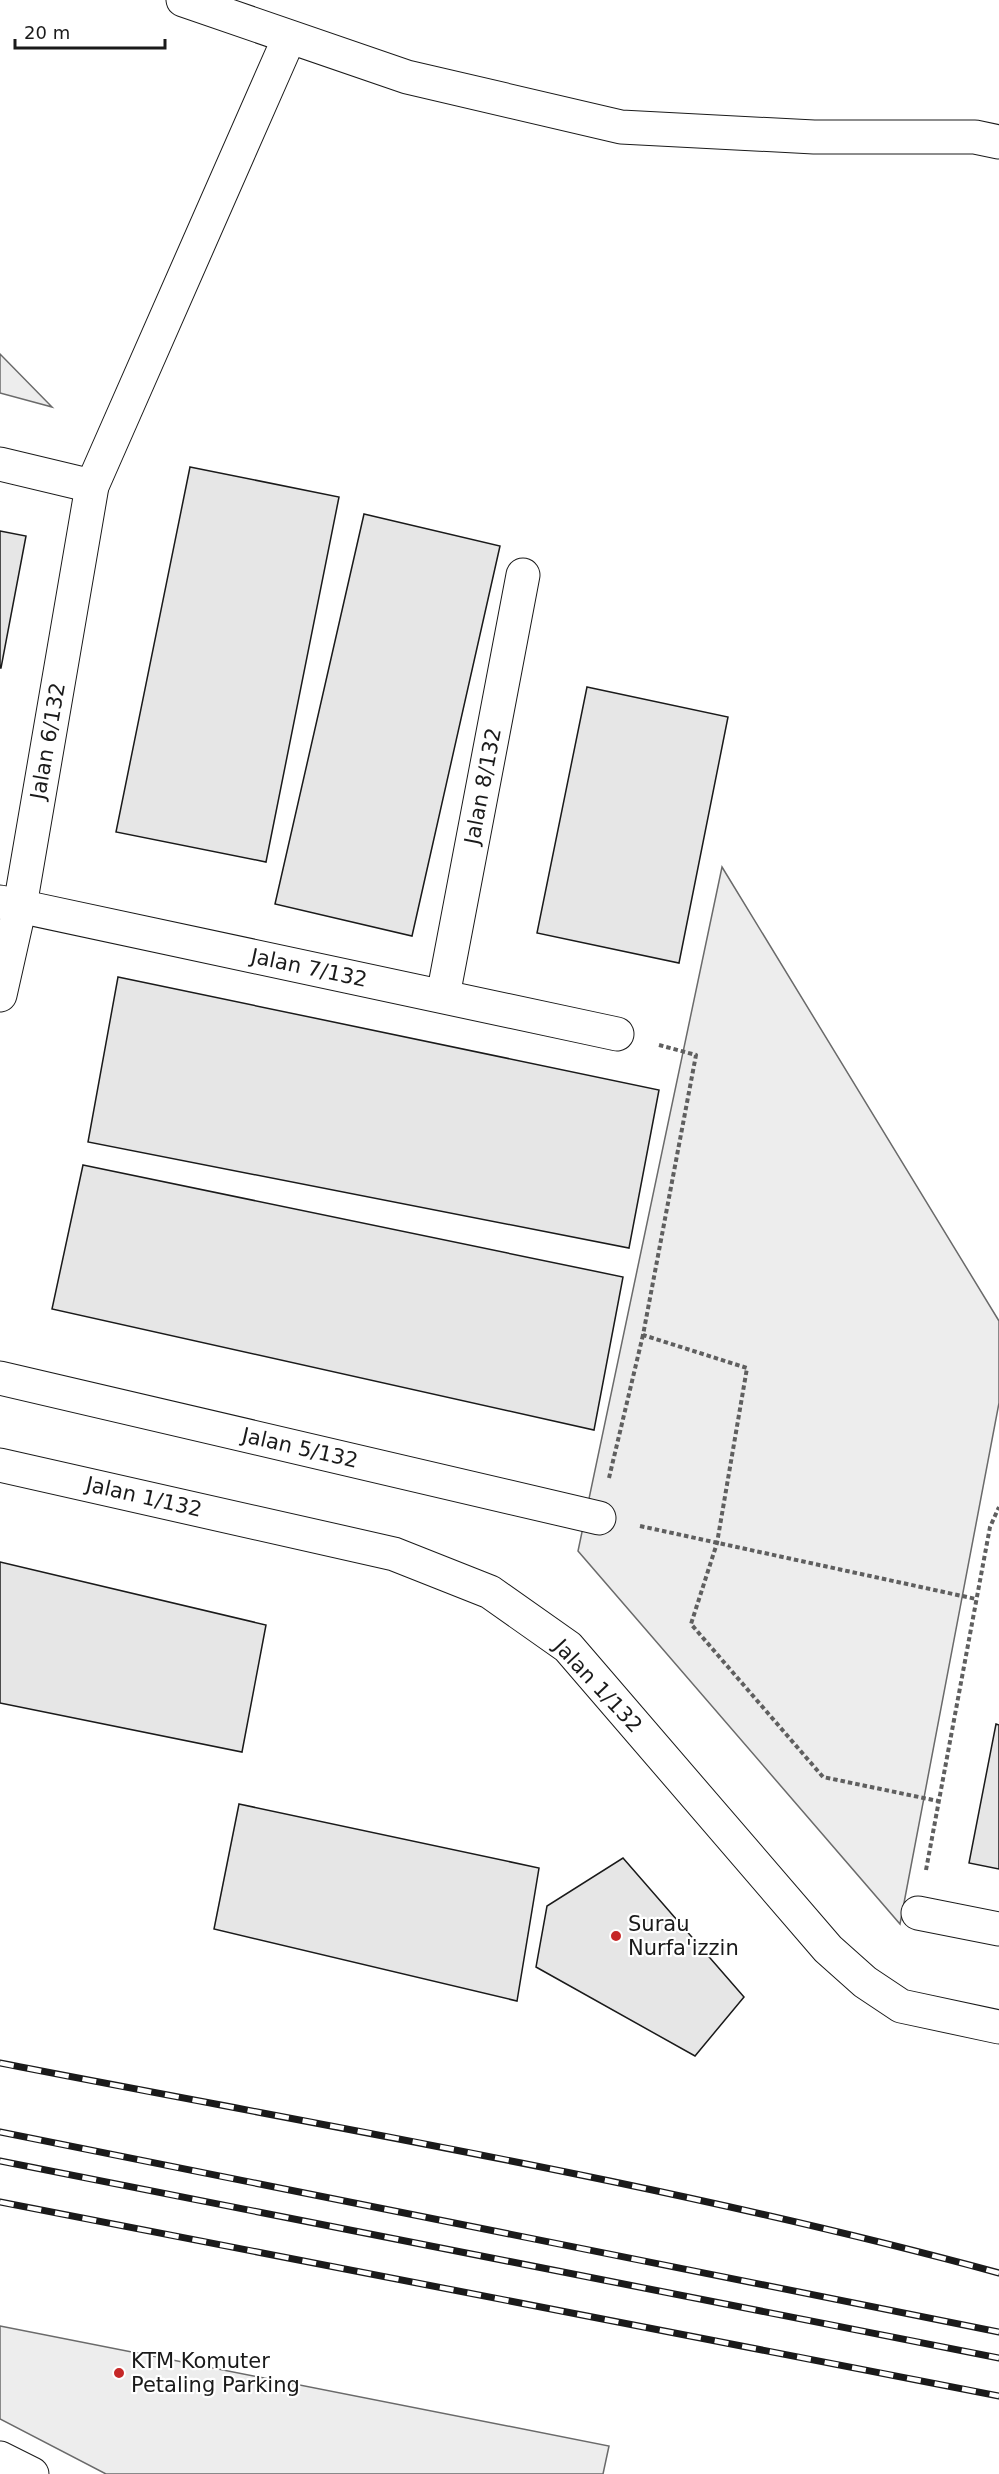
<svg xmlns="http://www.w3.org/2000/svg" width="999" height="2474" font-family="'DejaVu Sans',sans-serif">
	<style>
		.built { fill: #ededed; stroke: #6a6a6a; stroke-width: 1.5 }
		.building { fill: #e6e6e6; stroke: #1a1a1a; stroke-width: 1.5 }
		.lines { fill: none; stroke-linecap: round; stroke-linejoin: round }
		.street-casing { stroke: #1a1a1a; stroke-width: 35 }
		.secondary-casing { stroke: #1a1a1a; stroke-width: 35 }
		.path { stroke: #5f5f5f; stroke-width: 4; stroke-dasharray: 4.5 3; stroke-linecap: butt }
		.street { stroke: #fff; stroke-width: 33 }
		.secondary { stroke: #fff; stroke-width: 33 }
		.rail-casing { stroke: #1a1a1a; stroke-width: 7 }
		.rail { stroke: #fff; stroke-width: 4.5; stroke-dasharray: 14; stroke-linecap: butt }
		.poi-dot { fill: #c62828; stroke: #fff; stroke-width: 2 }
		.labels { text-anchor: middle; stroke-width: 4.5; stroke-linejoin: round; paint-order: stroke }
		.street-label { font-size: 21px; fill: #1a1a1a; stroke: #fff }
		.poi-label { font-size: 21px; fill: #1a1a1a; stroke: #fff; text-anchor: start }
	</style>
	<rect width="100%" height="100%" fill="#fff"/>
	<g class="built">
		<polygon points="0,354 52,407 0,393"/>
		<polygon points="722,867 999,1321 999,1403 900,1924 578,1551"/>
		<polygon points="0,2326 609,2446 603,2474 106,2474 0,2419"/>
	</g>
	<g class="building">
		<polygon points="190,467 339,497 266,862 116,832"/>
		<polygon points="364,514 500,546 412,936 275,904"/>
		<polygon points="0,531 26,536 1,668 0,668"/>
		<polygon points="587,687 728,717 679,963 537,933"/>
		<polygon points="118,977 659,1090 629,1248 88,1142"/>
		<polygon points="83,1165 623,1277 594,1430 52,1309"/>
		<polygon points="0,1562 266,1625 242,1752 0,1703"/>
		<polygon points="996,1724 999,1725 999,1869 969,1863"/>
		<polygon points="239,1804 539,1868 517,2001 214,1929"/>
		<polygon points="623,1858 744,1997 695,2056 536,1967 547,1906"/>
	</g>
	<g class="lines">
		<g class="street-casing">
			<g id="street">
				<polyline points="183,0 407,77 621,127 814,137 975,137 999,142"/>
				<polyline points="0,464 92,486"/>
				<polyline points="0,902 617,1034"/>
				<polyline points="0,995 20,906 92,486 289,38"/>
				<polyline points="443,996 523,575"/>
				<polyline points="0,1378 599,1518"/>
				<polyline points="918,1913 999,1929"/>
			</g>
		</g>
		<g class="secondary-casing">
			<g id="secondary">
				<polyline points="0,1465 394,1554 490,1592 568,1647 828,1949 865,1982 901,2006 999,2027"/>
				<polyline points="0,2458 32,2474"/>
			</g>
		</g>
		<g class="path">
			<polyline points="659,1045 696,1055 643,1335 747,1368 717,1543 691,1624 823,1777 938,1801"/>
			<polyline points="609,1478 643,1335"/>
			<polyline points="640,1526 976,1599"/>
			<polyline points="926,1870 990,1527 999,1507"/>
		</g>
		<use href="#street" class="street"/>
		<use href="#secondary" class="secondary"/>
		<g class="rail-casing">
			<g id="rail">
				<path d="M 0,2063 C 334,2128 671,2184 999,2273"/>
				<polyline points="0,2132 999,2332"/>
				<polyline points="0,2161 999,2358"/>
				<polyline points="0,2202 999,2396"/>
			</g>
		</g>
		<use href="#rail" class="rail"/>
	</g>
	<g class="poi-dot">
		<circle cx="616" cy="1936" r="6"/>
		<circle cx="119" cy="2373" r="6"/>
	</g>
	<g class="labels">
		<g class="street-label">
			<text transform="translate(48 741) rotate(-80)" y="7">Jalan 6/132</text>
			<text transform="translate(483 786) rotate(-79)" y="7">Jalan 8/132</text>
			<text transform="translate(309 968) rotate(12)" y="7">Jalan 7/132</text>
			<text transform="translate(300 1448) rotate(13)" y="7">Jalan 5/132</text>
			<text transform="translate(144 1497) rotate(13)" y="7">Jalan 1/132</text>
			<text transform="translate(598 1686) rotate(47)" y="7">Jalan 1/132</text>
		</g>
		<g class="poi-label">
			<text x="628" y="1931">Surau<tspan x="628" dy="24">Nurfa'izzin</tspan></text>
			<text x="131" y="2368">KTM Komuter<tspan x="131" dy="24">Petaling Parking</tspan></text>
		</g>
	</g>
	<path d="M15 39v9h150v-9" fill="none" stroke="#1a1a1a" stroke-width="3"/>
	<text x="24" y="39" font-size="18" fill="#1a1a1a" stroke="#ffffff" stroke-width="4.5" paint-order="stroke">20 m</text>
</svg>
